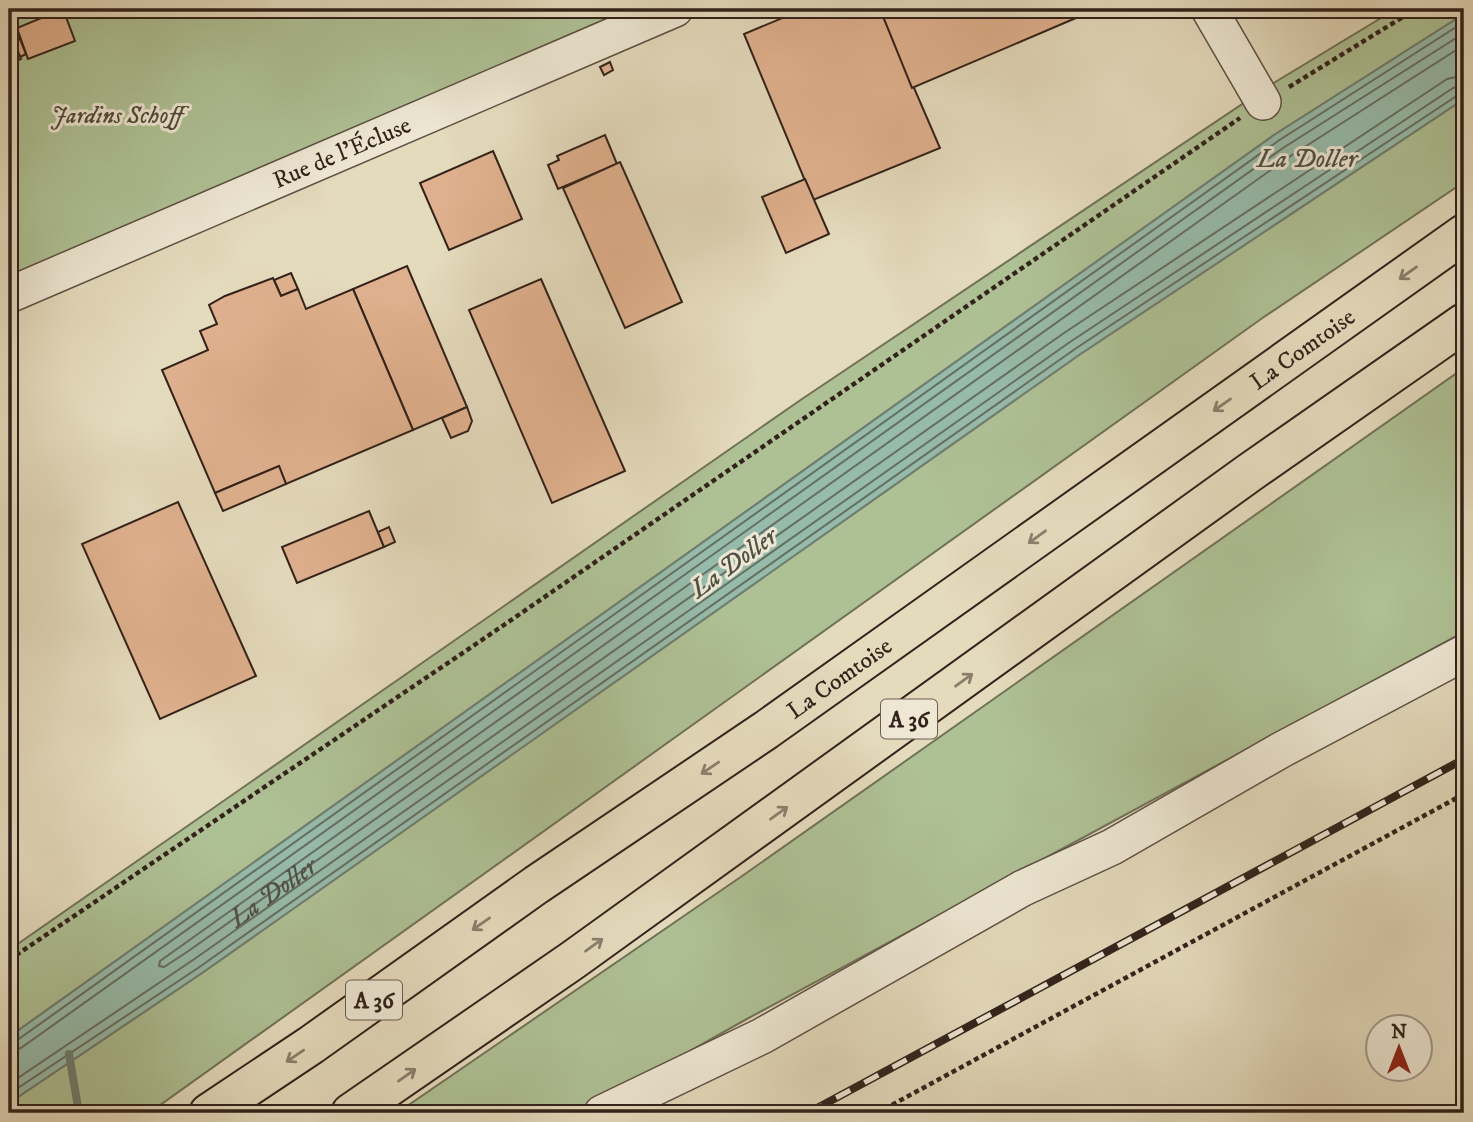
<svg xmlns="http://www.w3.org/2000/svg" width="1473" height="1122" font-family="'IM FELL DW Pica',serif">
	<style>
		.green { fill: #aec195; stroke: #707258; stroke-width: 2 }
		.water { fill: #97bbaa; stroke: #6f7e71; stroke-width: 2 }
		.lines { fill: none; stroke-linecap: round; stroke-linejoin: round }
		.shore { stroke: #646e62; stroke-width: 2 }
		.stream { stroke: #6f7e71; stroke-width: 8 }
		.building { fill: #dfb08d; stroke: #32221b; stroke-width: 2 }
		.minor-casing { stroke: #5e5043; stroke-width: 38 }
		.highway-casing { stroke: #32221b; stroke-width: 42 }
		.path { stroke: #32221b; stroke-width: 4.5; stroke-dasharray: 5 3.5; stroke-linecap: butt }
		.minor { stroke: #ede7d3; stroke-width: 35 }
		.highway { stroke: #e4dabc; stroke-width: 38 }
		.rail-casing { stroke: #32221b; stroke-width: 8 }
		.rail { stroke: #ede7d3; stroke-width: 5; stroke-dasharray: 16; stroke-linecap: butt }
		.oneway { stroke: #8b7e6c }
		.labels { text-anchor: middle; stroke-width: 6; stroke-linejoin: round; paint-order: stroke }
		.shield { fill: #ede7d3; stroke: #6a5d52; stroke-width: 2 }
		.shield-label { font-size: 23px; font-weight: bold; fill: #32221b }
		.park-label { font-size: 24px; font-style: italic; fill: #514a3a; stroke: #ede7d3 }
		.street-label { font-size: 24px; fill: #32221b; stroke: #ede7d3 }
		.water-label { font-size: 26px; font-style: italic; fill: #505046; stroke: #ede7d3 }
	</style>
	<rect width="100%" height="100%" fill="#e4dabc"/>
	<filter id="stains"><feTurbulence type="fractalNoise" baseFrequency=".00286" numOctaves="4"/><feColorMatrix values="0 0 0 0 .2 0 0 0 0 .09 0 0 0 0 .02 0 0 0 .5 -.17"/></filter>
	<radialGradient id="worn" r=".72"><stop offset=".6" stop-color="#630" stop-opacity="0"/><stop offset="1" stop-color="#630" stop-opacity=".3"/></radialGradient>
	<g class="green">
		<polygon points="9,9 629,9 9,278"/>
		<polygon points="1396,9 1464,9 1464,14 1274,135 9,1037 9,950 802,399 1272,84"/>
		<polygon points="1464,99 1464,182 1261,319 149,1113 9,1113 9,1103 202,973 1079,355"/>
		<polygon points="1464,368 1464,632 745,1020 580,1113 397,1113 745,874"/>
	</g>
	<polygon class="water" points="1464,14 1464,99 1079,355 202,973 9,1103 9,1037 1274,135"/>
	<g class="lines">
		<g class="shore">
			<path id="s1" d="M 1464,45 L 1289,157 L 160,961 L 159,966 L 164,967 L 187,952 L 1064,333 L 1447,79 L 1464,75"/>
			<polyline points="9,1042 16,1041 1278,141 1464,22"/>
			<polyline points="9,1051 21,1048 1283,148 1464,33"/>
			<polyline points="9,1084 193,960 1070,342 1453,88 1464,85"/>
			<polyline points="9,1094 198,968 1075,349 1458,95 1464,94"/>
		</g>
		<polyline class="stream" points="69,1054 79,1113"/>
	</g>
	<g class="building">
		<polygon points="63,9 75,41 28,59 17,28"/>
		<polygon points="804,9 880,9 940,148 813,200 744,34"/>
		<polygon points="880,9 1097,9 912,88"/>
		<polygon points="15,27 26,54 20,57 9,30"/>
		<polygon points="9,28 21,59 9,64"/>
		<polygon points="610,62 613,70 604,75 600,67"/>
		<polygon points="605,135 617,164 558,189 548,165 559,160 557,156"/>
		<polygon points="493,151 522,219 449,250 420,183"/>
		<polygon points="620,162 682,302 625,328 563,188"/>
		<polygon points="805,179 829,234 786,253 762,197"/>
		<polygon points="407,266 467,407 413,430 353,289"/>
		<polygon points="291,273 298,289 281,296 274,280"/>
		<polygon points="273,278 281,296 298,289 306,309 353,289 413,430 286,484 279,466 215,493 162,370 208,350 200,331 217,324 209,305 225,296"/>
		<polygon points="541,279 625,471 552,503 469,310"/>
		<polygon points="467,407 472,421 468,431 451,438 442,418"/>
		<polygon points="279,466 286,484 223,511 215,493"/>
		<polygon points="178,502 256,676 160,719 82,544"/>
		<polygon points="369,511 384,547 297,583 282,547"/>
		<polygon points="389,527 395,542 384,547 378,532"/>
	</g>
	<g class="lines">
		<g class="minor-casing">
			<g id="minor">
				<polyline points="1209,9 1263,102"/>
				<path id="s2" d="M 9,295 L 675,9"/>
				<polyline points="602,1113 762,1036 1023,888 1112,847 1281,750 1464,653"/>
			</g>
		</g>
		<g class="highway-casing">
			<g id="highway">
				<path id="s3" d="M 209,1113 L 311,1045 L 536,885 L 766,730 L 1464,234"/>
				<polyline points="351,1113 573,960 1249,473 1464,323"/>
			</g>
		</g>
		<g class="path">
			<polyline points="1289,87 1416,9"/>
			<polyline points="9,960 501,627 1240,118"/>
			<polyline points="877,1113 1464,794"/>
		</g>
		<use href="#minor" class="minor"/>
		<use href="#highway" class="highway"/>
		<g class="rail-casing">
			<polyline id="rail" points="808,1113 1464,759"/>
		</g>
		<use href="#rail" class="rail"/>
	</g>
	<defs><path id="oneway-shaft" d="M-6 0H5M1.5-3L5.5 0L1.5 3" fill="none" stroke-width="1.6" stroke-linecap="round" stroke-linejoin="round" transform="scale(1.75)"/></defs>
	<g class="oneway">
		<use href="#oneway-shaft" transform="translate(1408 273) rotate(145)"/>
		<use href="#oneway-shaft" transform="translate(1222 405) rotate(145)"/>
		<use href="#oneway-shaft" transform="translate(1037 537) rotate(144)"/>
		<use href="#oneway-shaft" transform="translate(964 680) rotate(-36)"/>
		<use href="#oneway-shaft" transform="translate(710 768) rotate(146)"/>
		<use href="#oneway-shaft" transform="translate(779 813) rotate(-36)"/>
		<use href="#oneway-shaft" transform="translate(481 924) rotate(145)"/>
		<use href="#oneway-shaft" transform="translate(594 945) rotate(-36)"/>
		<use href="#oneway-shaft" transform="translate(295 1056) rotate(146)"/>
		<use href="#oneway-shaft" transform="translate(407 1075) rotate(-35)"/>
	</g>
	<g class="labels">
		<g class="shield">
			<rect x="881" y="699.5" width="56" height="39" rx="5"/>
			<rect x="346" y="980.5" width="56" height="39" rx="5"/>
		</g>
		<g class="shield-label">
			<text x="909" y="727">A 36</text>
			<text x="374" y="1008">A 36</text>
		</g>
		<g class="park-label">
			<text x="117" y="123">Jardins Schoff</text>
		</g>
		<g class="street-label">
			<text dy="8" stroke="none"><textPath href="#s2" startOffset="362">Rue de l'Écluse</textPath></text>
			<text dy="8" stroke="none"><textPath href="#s3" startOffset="1334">La Comtoise</textPath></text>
			<text dy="8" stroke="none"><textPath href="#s3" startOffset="766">La Comtoise</textPath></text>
		</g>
		<g class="water-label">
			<text x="1307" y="167">La Doller</text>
			<text transform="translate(733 562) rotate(-36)" y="9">La Doller</text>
			<text dy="9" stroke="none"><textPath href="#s1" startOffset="1736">La Doller</textPath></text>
		</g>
	</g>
	<rect width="1473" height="1122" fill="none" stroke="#e4dabc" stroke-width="35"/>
	<rect x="10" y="10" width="1452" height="1101" fill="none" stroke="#32221b" stroke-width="3.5"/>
	<rect x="18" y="18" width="1438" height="1087" fill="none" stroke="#32221b" stroke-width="2"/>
	<g transform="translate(1399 1048)"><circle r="33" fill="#ede7d3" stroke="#a29889" stroke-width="2"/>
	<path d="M0-5L12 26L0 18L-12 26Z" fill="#8f2418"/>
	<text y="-10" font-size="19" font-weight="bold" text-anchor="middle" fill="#32221b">N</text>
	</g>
	<rect width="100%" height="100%" filter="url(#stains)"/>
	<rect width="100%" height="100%" fill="url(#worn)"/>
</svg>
